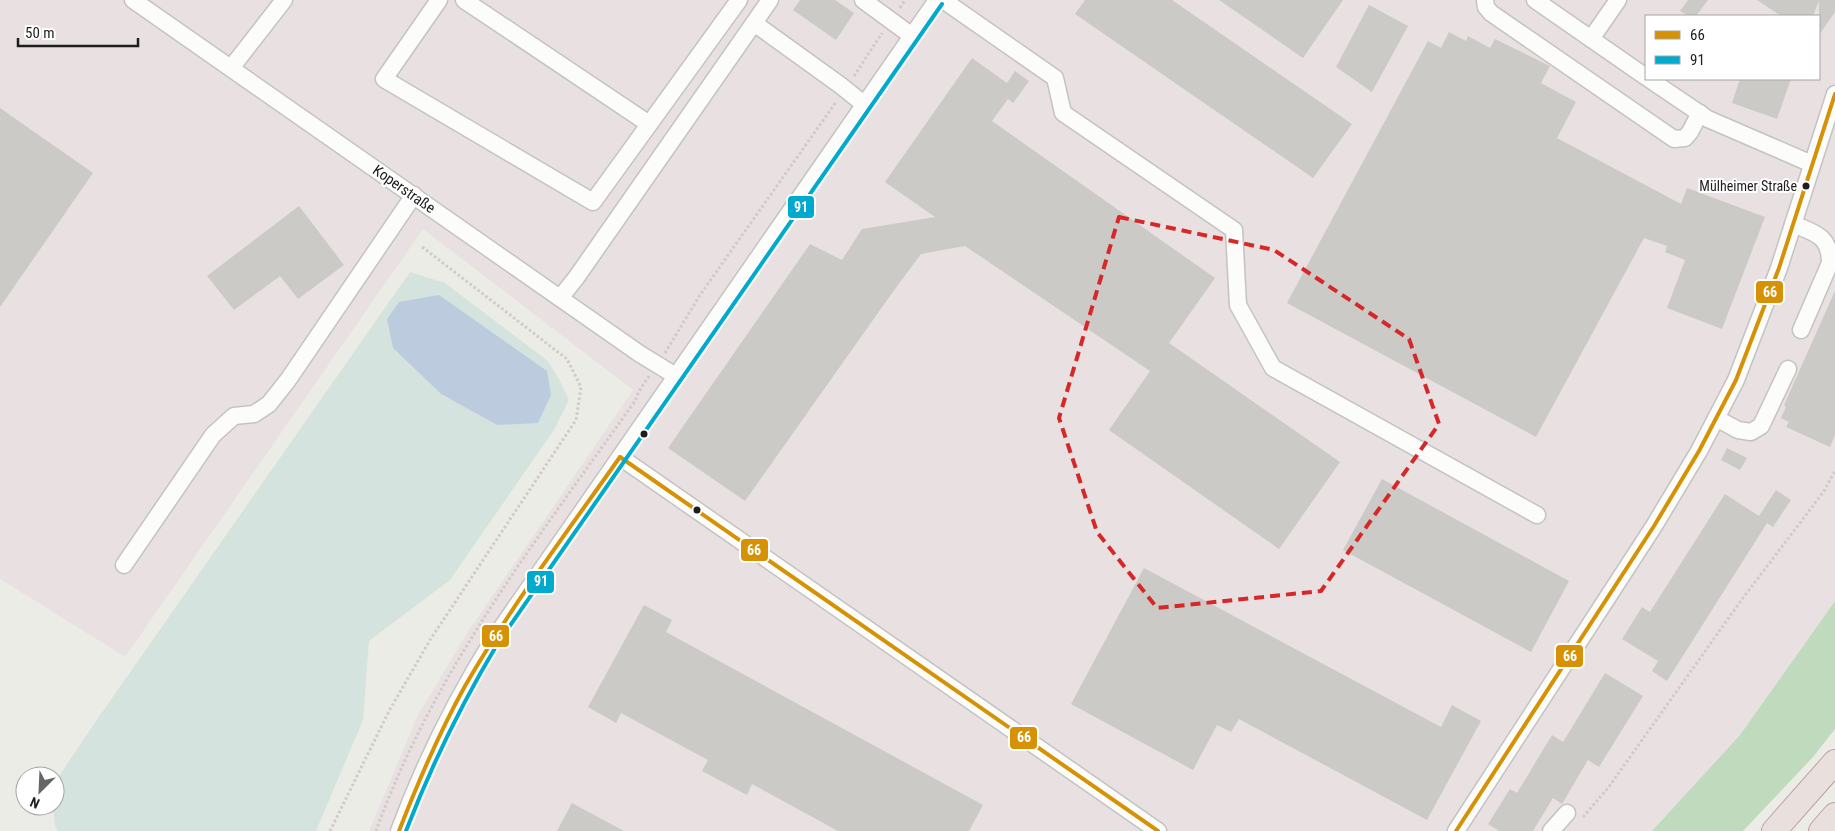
<svg xmlns="http://www.w3.org/2000/svg" width="1835" height="831" font-family="'Roboto Condensed',sans-serif">
	<style>
		.industrial { fill: #e9e0e2; fill-rule: evenodd }
		.forest { fill: #bfdabd }
		.wetland { fill: #d5e3de; fill-rule: evenodd }
		.water { fill: #bcccde }
		.building { fill: #cbcac6 }
		.lines { fill: none; stroke-linecap: round; stroke-linejoin: round }
		.minor-casing { stroke: #c3c3c1; stroke-width: 19 }
		.highway-casing { stroke: #bfa19f; stroke-width: 26 }
		.path { stroke: #d2cac4; stroke-width: 3; stroke-dasharray: 2.5 2.5; stroke-linecap: butt }
		.minor { stroke: #fcfcfb; stroke-width: 16 }
		.highway { stroke: #e9e0de; stroke-width: 24 }
		.bus-1-casing { stroke: #fff; stroke-width: 8 }
		.bus-2-casing { stroke: #fff; stroke-width: 8 }
		.bus-1 { stroke: #d69204; stroke-width: 4 }
		.bus-2 { stroke: #00a9ce; stroke-width: 4 }
		.marked { fill: none; stroke: #d62828; stroke-width: 4; stroke-dasharray: 10 6; stroke-linejoin: round }
		.bus-dot { fill: #1e1e1e; stroke: #fff; stroke-width: 2 }
		.labels { text-anchor: middle; stroke-width: 4; stroke-linejoin: round; paint-order: stroke }
		.bus-label { font-size: 14px; fill: #1e1e1e; stroke: #fff; text-anchor: end }
		.street-label { font-size: 15px; fill: #1e1e1e; stroke: #fff }
		.line-badge { stroke: #fff; stroke-width: 2 }
		.badge-label { font-size: 14px; text-anchor: middle; font-weight: bold; fill: #fff }
	</style>
	<rect width="100%" height="100%" fill="#ecece6"/>
	<path class="industrial" d="M 0,0 L 1835,0 L 1835,601 L 1740,735 L 1652,831 L 369,831 L 417,717 L 467,633 L 633,390 L 423,229 L 125,657 L 0,579 ZM 1646,16 L 1819,16 L 1819,79 L 1646,79 Z"/>
	<polygon class="forest" points="1835,601 1835,729 1813,757 1743,831 1652,831 1740,735"/>
	<path class="wetland" d="M 410,272 L 445,283 L 548,361 L 560,381 L 569,400 L 554,430 L 450,580 L 369,641 L 363,720 L 316,831 L 58,831 L 55,826 L 53,806 L 55,806 L 55,782 L 96,721 ZM 393,348 L 497,425 L 441,394 Z"/>
	<polygon class="water" points="439,295 547,371 551,395 538,423 497,425 441,394 393,348 387,319 399,302"/>
	<g class="building">
		<polygon points="800,0 835,0 854,13 836,40 793,10"/>
		<polygon points="1085,0 1172,0 1352,124 1313,178 1075,14"/>
		<polygon points="1219,0 1343,0 1303,58"/>
		<polygon points="1688,0 1708,0 1696,16 1688,16 1680,11"/>
		<polygon points="1757,0 1835,0 1835,12 1819,35 1819,1 1813,16 1781,16"/>
		<polygon points="1369,5 1408,26 1372,92 1336,67"/>
		<polygon points="1449,32 1466,41 1468,36 1490,48 1495,39 1550,66 1541,83 1576,102 1557,138 1681,204 1687,188 1765,217 1722,329 1667,308 1685,260 1665,252 1667,246 1644,238 1536,437 1287,303 1428,41 1441,48"/>
		<polygon points="972,58 1007,83 1015,71 1029,81 1013,103 1008,99 992,121 1215,278 1169,343 1340,462 1279,549 1109,430 1150,371 965,246 921,254 892,293 745,501 668,448 810,244 842,260 862,229 935,217 885,182"/>
		<polygon points="1740,79 1791,79 1777,119 1732,103"/>
		<polygon points="0,108 93,173 0,307"/>
		<polygon points="299,206 344,265 298,299 280,276 234,310 207,276"/>
		<polygon points="1835,291 1835,435 1830,447 1786,427 1789,422 1781,418 1786,407 1784,405"/>
		<polygon points="1727,448 1747,458 1740,470 1721,460"/>
		<polygon points="1382,479 1569,581 1531,652 1343,550"/>
		<polygon points="1776,490 1791,500 1773,527 1767,523 1667,681 1652,671 1658,661 1622,639 1642,607 1650,612 1725,494 1759,516"/>
		<polygon points="1144,568 1441,727 1452,705 1481,721 1427,820 1239,719 1231,732 1217,725 1193,770 1071,704"/>
		<polygon points="644,605 672,620 666,632 983,805 969,831 838,831 752,784 747,795 702,771 708,760 621,713 616,723 588,707"/>
		<polygon points="1605,673 1643,696 1599,767 1588,760 1562,804 1553,798 1533,831 1499,831 1488,824 1510,789 1517,793 1552,735 1563,742"/>
		<polygon points="572,803 581,808 624,831 557,831"/>
	</g>
	<g class="lines">
		<g class="minor-casing">
			<g id="minor">
				<polyline points="133,0 640,354 676,376"/>
				<polyline points="439,0 384,79 593,202 739,0"/>
				<polyline points="464,0 649,124"/>
				<polyline points="863,0 912,36"/>
				<polyline points="943,0 1055,78 1063,113 1234,230 1238,305 1273,368 1537,515"/>
				<polyline points="1485,0 1486,7 1491,13 1674,139 1685,138 1690,132 1700,113"/>
				<polyline points="1535,0 1646,77"/>
				<polyline points="754,23 840,85 865,105"/>
				<polyline points="1591,39 1618,0"/>
				<polyline points="231,68 284,0"/>
				<polyline points="1649,79 1708,119 1812,164"/>
				<path d="M 1793,224 C 1815,233 1830,236 1830,263 L 1801,330"/>
				<polyline points="560,298 576,278 770,0"/>
				<polyline points="1716,418 1738,430 1751,432 1761,426 1788,369"/>
				<polyline points="620,457 1158,831"/>
				<polyline points="124,565 213,435 234,416 254,414 269,404 288,380 414,195"/>
				<path d="M 399,831 C 424,764 455,701 493,640 L 937,0"/>
				<polyline points="1456,831 1654,526 1699,451 1736,380 1779,268 1835,94"/>
				<polyline points="1551,831 1567,813"/>
			</g>
		</g>
		<g class="highway-casing">
			<g id="highway">
				<polyline points="1774,831 1835,762"/>
				<polyline points="1821,831 1835,815"/>
			</g>
		</g>
		<g class="path">
			<polyline points="900,8 905,0"/>
			<polyline points="854,76 882,33"/>
			<polyline points="665,353 700,295 836,102"/>
			<polyline points="1583,817 1608,788 1740,602 1824,491 1835,471"/>
			<polyline points="330,831 389,711 430,640 576,420 581,387 567,359 421,246"/>
			<path d="M 376,831 C 433,672 538,538 635,401 L 639,391 L 649,376"/>
		</g>
		<use href="#minor" class="minor"/>
		<use href="#highway" class="highway"/>
		<g class="bus-1-casing">
			<g id="bus-1">
				<polyline points="620,457 1158,831"/>
				<path d="M 399,831 C 418,782 439,733 465,686 C 511,606 567,532 620,457"/>
				<polyline points="1456,831 1654,526 1699,451 1736,380 1779,268 1835,94"/>
			</g>
		</g>
		<g class="bus-2-casing">
			<path id="bus-2" d="M 406,831 C 431,766 462,703 498,643 L 942,4"/>
		</g>
		<use href="#bus-1" class="bus-1"/>
		<use href="#bus-2" class="bus-2"/>
	</g>
	<path class="marked" d="M 1119,217 L 1274,250 L 1409,339 L 1439,424 L 1321,591 L 1157,608 L 1097,532 L 1059,418 Z"/>
	<g class="bus-dot">
		<circle cx="1806" cy="186" r="4.5"/>
		<circle cx="644" cy="434" r="4.5"/>
		<circle cx="697" cy="510" r="4.5"/>
	</g>
	<g class="labels">
		<g class="bus-label">
			<text x="1797" y="191">Mülheimer Straße</text>
		</g>
		<g class="street-label">
			<text transform="translate(404 189) rotate(35)" y="5">Koperstraße</text>
		</g>
	</g>
	<g class="line-badge">
		<rect x="787" y="195" width="28" height="24" rx="5" fill="#00a9ce"/>
		<rect x="1755" y="280" width="29" height="24" rx="5" fill="#d69204"/>
		<rect x="740" y="538" width="29" height="24" rx="5" fill="#d69204"/>
		<rect x="526" y="570" width="29" height="24" rx="5" fill="#00a9ce"/>
		<rect x="481" y="624" width="29" height="24" rx="5" fill="#d69204"/>
		<rect x="1555" y="644" width="29" height="24" rx="5" fill="#d69204"/>
		<rect x="1009" y="726" width="29" height="24" rx="5" fill="#d69204"/>
	</g>
	<g class="badge-label">
		<text x="801" y="212">91</text>
		<text x="1770" y="297">66</text>
		<text x="754" y="555">66</text>
		<text x="541" y="586">91</text>
		<text x="496" y="641">66</text>
		<text x="1570" y="661">66</text>
		<text x="1024" y="742">66</text>
	</g>
	<rect x="1645" y="15" width="175" height="65" fill="#ffffff" stroke="#a5a5a5"/>
	<rect x="1655" y="31" width="25" height="8" fill="#d69204" stroke="#a5a5a5"/>
	<text x="1690" y="40" font-size="15" fill="#1e1e1e">66</text>
	<rect x="1655" y="56" width="25" height="8" fill="#00a9ce" stroke="#a5a5a5"/>
	<text x="1690" y="65" font-size="15" fill="#1e1e1e">91</text>
	<g transform="translate(40 791) rotate(204)"><circle r="24" fill="#ffffff" stroke="#a5a5a5"/>
	<path d="M0-4L9 19L0 12L-9 19Z" fill="#666664"/>
	<text y="-8" font-size="14" font-weight="bold" text-anchor="middle" fill="#1e1e1e">N</text>
	</g>
	<path d="M18 38v8h120v-8" fill="none" stroke="#1e1e1e" stroke-width="2.5"/>
	<text x="25" y="38" font-size="15" fill="#1e1e1e" stroke="#ffffff" stroke-width="4" paint-order="stroke">50 m</text>
</svg>
